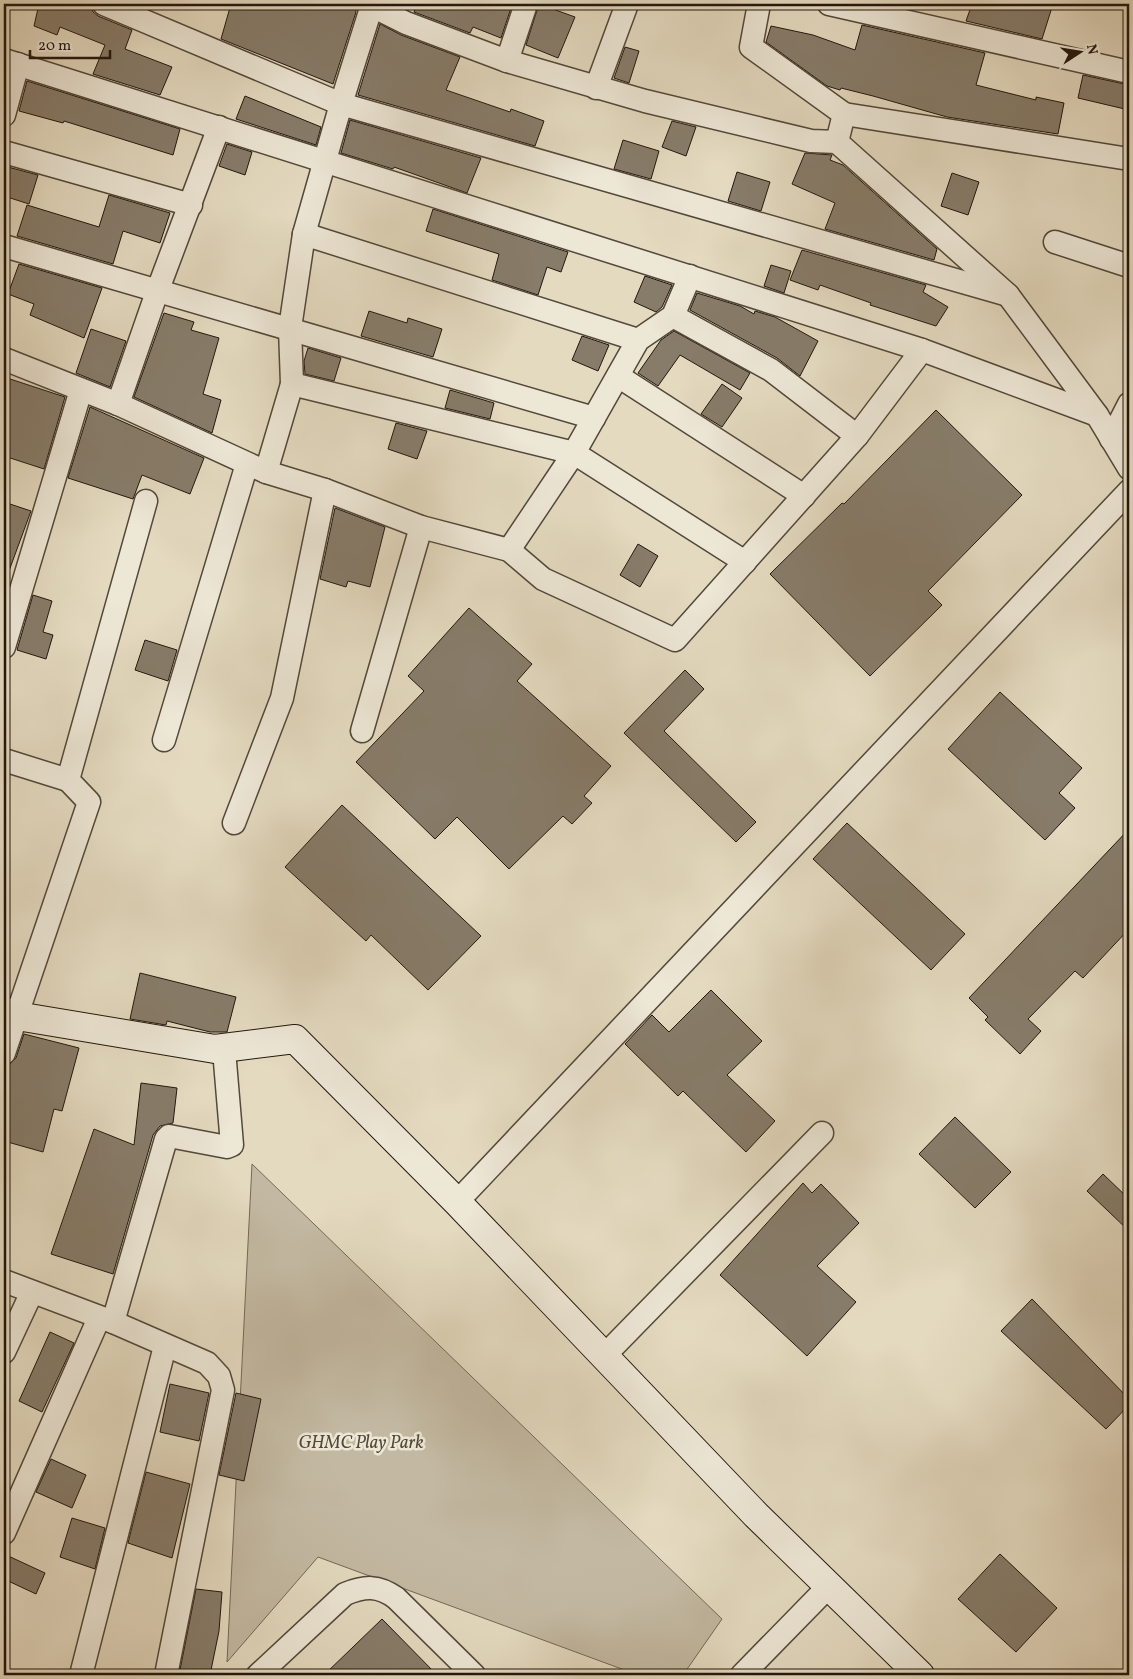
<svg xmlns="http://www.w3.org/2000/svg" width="1133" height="1679" font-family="Vollkorn,serif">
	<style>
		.green { fill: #c3b9a2; stroke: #736858 }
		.building { fill: #877c6a; stroke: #23170d }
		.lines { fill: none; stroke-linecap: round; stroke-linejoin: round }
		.street-casing { stroke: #53483a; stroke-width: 25 }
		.secondary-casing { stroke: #23170d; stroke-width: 30 }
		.street { stroke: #ede7d6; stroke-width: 22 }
		.secondary { stroke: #ede7d6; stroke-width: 28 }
		.labels { text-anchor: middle; stroke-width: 5; stroke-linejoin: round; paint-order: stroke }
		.park-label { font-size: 18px; font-style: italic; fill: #53483a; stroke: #ede7d6 }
	</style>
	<rect width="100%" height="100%" fill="#e4dac0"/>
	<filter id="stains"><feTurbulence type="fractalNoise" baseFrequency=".004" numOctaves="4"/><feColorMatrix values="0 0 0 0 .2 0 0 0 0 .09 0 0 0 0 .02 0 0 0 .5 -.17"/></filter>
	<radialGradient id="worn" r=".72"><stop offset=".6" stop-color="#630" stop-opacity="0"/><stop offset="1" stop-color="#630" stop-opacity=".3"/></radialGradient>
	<polygon class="green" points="252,1164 722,1619 683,1675 638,1675 318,1557 227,1662"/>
	<g class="building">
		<polygon points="39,4 91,4 93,12 98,16 132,30 125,49 172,67 160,95 93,74 105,45 60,27 57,35 34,26"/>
		<polygon points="231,4 355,4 356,12 333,84 221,39"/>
		<polygon points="417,4 508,4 512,5 501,38 473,27 470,33 414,12"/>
		<polygon points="539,4 575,17 558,58 526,45"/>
		<polygon points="972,4 1053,4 1042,39 966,21"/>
		<polygon points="380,24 401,35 460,57 446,90 510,112 511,109 544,121 535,146 358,95"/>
		<polygon points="862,25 985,53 976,85 1036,100 1036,97 1064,103 1058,134 947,117 873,96 841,88 840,90 827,86 766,42 771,26 813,35 855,50"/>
		<polygon points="625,47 639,51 629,83 614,78"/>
		<polygon points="1083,75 1129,85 1129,110 1078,98"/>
		<polygon points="27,81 180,129 173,155 64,121 63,123 19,111"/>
		<polygon points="245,96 321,127 316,145 236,119"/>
		<polygon points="350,120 481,158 467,193 394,167 393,169 341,153"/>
		<polygon points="672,121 696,127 686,156 662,147"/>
		<polygon points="623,140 659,151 651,179 614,169"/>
		<polygon points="227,144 252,152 245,175 219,166"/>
		<polygon points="805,153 832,155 830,160 843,165 937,249 934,260 825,229 835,203 792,184"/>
		<polygon points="4,166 38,175 29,204 4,196"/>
		<polygon points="737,172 770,182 761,211 728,201"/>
		<polygon points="952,173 979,182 968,215 941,206"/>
		<polygon points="109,195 170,213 160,243 123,231 113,264 17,236 27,205 99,227"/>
		<polygon points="433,209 568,252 561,272 547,267 538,295 492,280 499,254 426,231"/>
		<polygon points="802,250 926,285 923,292 948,307 936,326 870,305 871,303 820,285 818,290 790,280"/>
		<polygon points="19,264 102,288 84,338 30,315 34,304 8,294"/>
		<polygon points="771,265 791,271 784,293 764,286"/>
		<polygon points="645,276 672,285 662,307 656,312 634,302"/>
		<polygon points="697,293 740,306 754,314 755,311 775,317 818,341 800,376 777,358 690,310"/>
		<polygon points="369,311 407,323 408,318 442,329 433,357 361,336"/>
		<polygon points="164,313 194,322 191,330 219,338 203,394 221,400 212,433 134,397"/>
		<polygon points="91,329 126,341 110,387 76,373"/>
		<polygon points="674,331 750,373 740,390 680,355 658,386 638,373 661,340"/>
		<polygon points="582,336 609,345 598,371 572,360"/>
		<polygon points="308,348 341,358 334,381 305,374 304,361"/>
		<polygon points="4,377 65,397 44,469 4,456"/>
		<polygon points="722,384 742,398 722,427 701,414"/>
		<polygon points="450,390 494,403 490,419 445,408"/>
		<polygon points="90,407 204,458 190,494 142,475 133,499 68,478"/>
		<polygon points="936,410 1022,495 928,591 942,605 870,676 770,574 842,503 844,504"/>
		<polygon points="396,423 427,431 417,459 388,449"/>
		<polygon points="4,502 31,511 6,579 4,579"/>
		<polygon points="335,508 385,527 370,587 348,581 346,587 320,579"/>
		<polygon points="638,544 658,556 640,587 620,575"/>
		<polygon points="33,595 52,601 43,632 53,635 46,659 17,650"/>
		<polygon points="469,608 532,664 517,681 611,766 584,796 592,803 572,824 563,816 509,869 457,817 435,839 356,762 424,691 408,676"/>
		<polygon points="145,640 177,650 168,681 135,670"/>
		<polygon points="685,670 704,689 664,731 756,822 736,842 624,733"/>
		<polygon points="1000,692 1082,768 1059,793 1075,808 1045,840 948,749"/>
		<polygon points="342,805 481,936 428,990 371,935 366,941 285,867"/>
		<polygon points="847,823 965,934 931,970 813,859"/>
		<polygon points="1129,829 1129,929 1083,978 1075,971 1028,1019 1041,1031 1020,1054 985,1020 988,1017 969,998"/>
		<polygon points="140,973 236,997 227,1032 210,1032 167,1021 166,1025 130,1019"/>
		<polygon points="711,990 762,1041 727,1075 775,1121 746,1152 683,1091 678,1096 625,1044 652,1015 669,1032"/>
		<polygon points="24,1034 79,1048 62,1111 54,1109 43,1152 4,1141 4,1069 8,1071 9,1065 16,1058"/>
		<polygon points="141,1083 177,1088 173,1123 160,1126 153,1135 113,1274 51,1254 94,1129 134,1145"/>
		<polygon points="955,1117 1011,1172 975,1208 919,1154"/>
		<polygon points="1103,1174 1129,1199 1129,1231 1087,1191"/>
		<polygon points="803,1183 812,1193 821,1184 859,1223 817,1266 856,1302 807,1356 720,1275"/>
		<polygon points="1032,1299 1129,1399 1129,1405 1106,1429 1001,1331"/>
		<polygon points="50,1332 74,1343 42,1412 19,1401"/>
		<polygon points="170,1384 209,1393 199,1441 160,1432"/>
		<polygon points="236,1393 261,1399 244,1481 219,1475"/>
		<polygon points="51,1459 86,1475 72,1508 36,1492"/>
		<polygon points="146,1472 190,1484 172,1558 128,1543"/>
		<polygon points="72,1518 105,1528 95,1569 60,1557"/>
		<polygon points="4,1554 45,1573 36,1594 4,1579"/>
		<polygon points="1000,1554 1057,1608 1016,1652 958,1599"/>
		<polygon points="196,1589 222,1592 219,1631 210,1675 179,1675"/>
		<polygon points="382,1619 437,1675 324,1675"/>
	</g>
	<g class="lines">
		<g class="street-casing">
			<g id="street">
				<polyline points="104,4 341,104 372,5"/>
				<polyline points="368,4 406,23 507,61 645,101 811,141 837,142"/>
				<polyline points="759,4 751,47 844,114 837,142 1008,295 1097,415 1129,468"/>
				<polyline points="829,4 1129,72"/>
				<polyline points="4,60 922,350 1097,415"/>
				<polyline points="507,61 526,4"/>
				<polyline points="596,88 627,4"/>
				<polyline points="844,114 1129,159"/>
				<polyline points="4,115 18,64"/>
				<polyline points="4,152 191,205"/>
				<polyline points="304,234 638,340"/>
				<polyline points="1055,242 1129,266"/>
				<polyline points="4,246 594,418"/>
				<polyline points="673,316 771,370 857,436"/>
				<polyline points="4,359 118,404 266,472 325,490 421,527 509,550 543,579 675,640 857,436 922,350"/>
				<polyline points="618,376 804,496"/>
				<polyline points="292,384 290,328 304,234 341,104 1008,295"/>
				<polyline points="118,404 157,292 219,127"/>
				<polyline points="1111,439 1129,404"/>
				<polyline points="266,472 292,384 574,453 745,562"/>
				<polyline points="509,550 574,453 638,340 673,316 690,276"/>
				<polyline points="4,647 81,390"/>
				<polyline points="362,731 421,527"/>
				<polyline points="164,740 247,464"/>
				<polyline points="4,760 68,780"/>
				<polyline points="234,823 282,698 325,490"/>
				<polyline points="4,1053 89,802 68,780 146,501"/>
				<polyline points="457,1202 1129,491"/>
				<polyline points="4,1281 113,1322 207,1363 219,1376 223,1390 166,1675"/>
				<polyline points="113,1322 166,1139 169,1136 227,1147 232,1145 224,1050"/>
				<polyline points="4,1352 32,1292"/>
				<polyline points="604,1356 822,1133"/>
				<polyline points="4,1533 99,1318"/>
				<polyline points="81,1675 165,1346"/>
				<path d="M 258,1675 L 345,1594 C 365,1586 378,1585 396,1598 L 474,1675"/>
				<polyline points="742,1675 829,1586"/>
			</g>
		</g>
		<g class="secondary-casing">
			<polyline id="secondary" points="4,1011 17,1016 215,1049 295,1039 457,1202 756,1515 920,1675"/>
		</g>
		<use href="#street" class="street"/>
		<use href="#secondary" class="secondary"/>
	</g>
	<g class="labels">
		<g class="park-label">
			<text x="361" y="1448">GHMC Play Park</text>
		</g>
	</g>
	<rect width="1133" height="1679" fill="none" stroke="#e4dac0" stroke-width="20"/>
	<rect x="5" y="5" width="1123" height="1669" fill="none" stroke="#23170d" stroke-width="2.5"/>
	<rect x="10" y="10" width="1113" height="1659" fill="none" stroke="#23170d"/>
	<g transform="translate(1080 52) rotate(78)" stroke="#ede7d6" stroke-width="4" paint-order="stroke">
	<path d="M0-4L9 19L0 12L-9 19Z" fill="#23170d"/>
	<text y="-8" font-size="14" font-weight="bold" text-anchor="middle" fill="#23170d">N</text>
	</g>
	<path d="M30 50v8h80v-8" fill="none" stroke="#23170d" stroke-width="2.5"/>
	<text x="38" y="50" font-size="15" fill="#23170d" stroke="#ede7d6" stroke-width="4" paint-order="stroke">20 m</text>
	<rect width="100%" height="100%" filter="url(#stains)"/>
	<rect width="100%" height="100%" fill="url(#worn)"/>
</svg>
